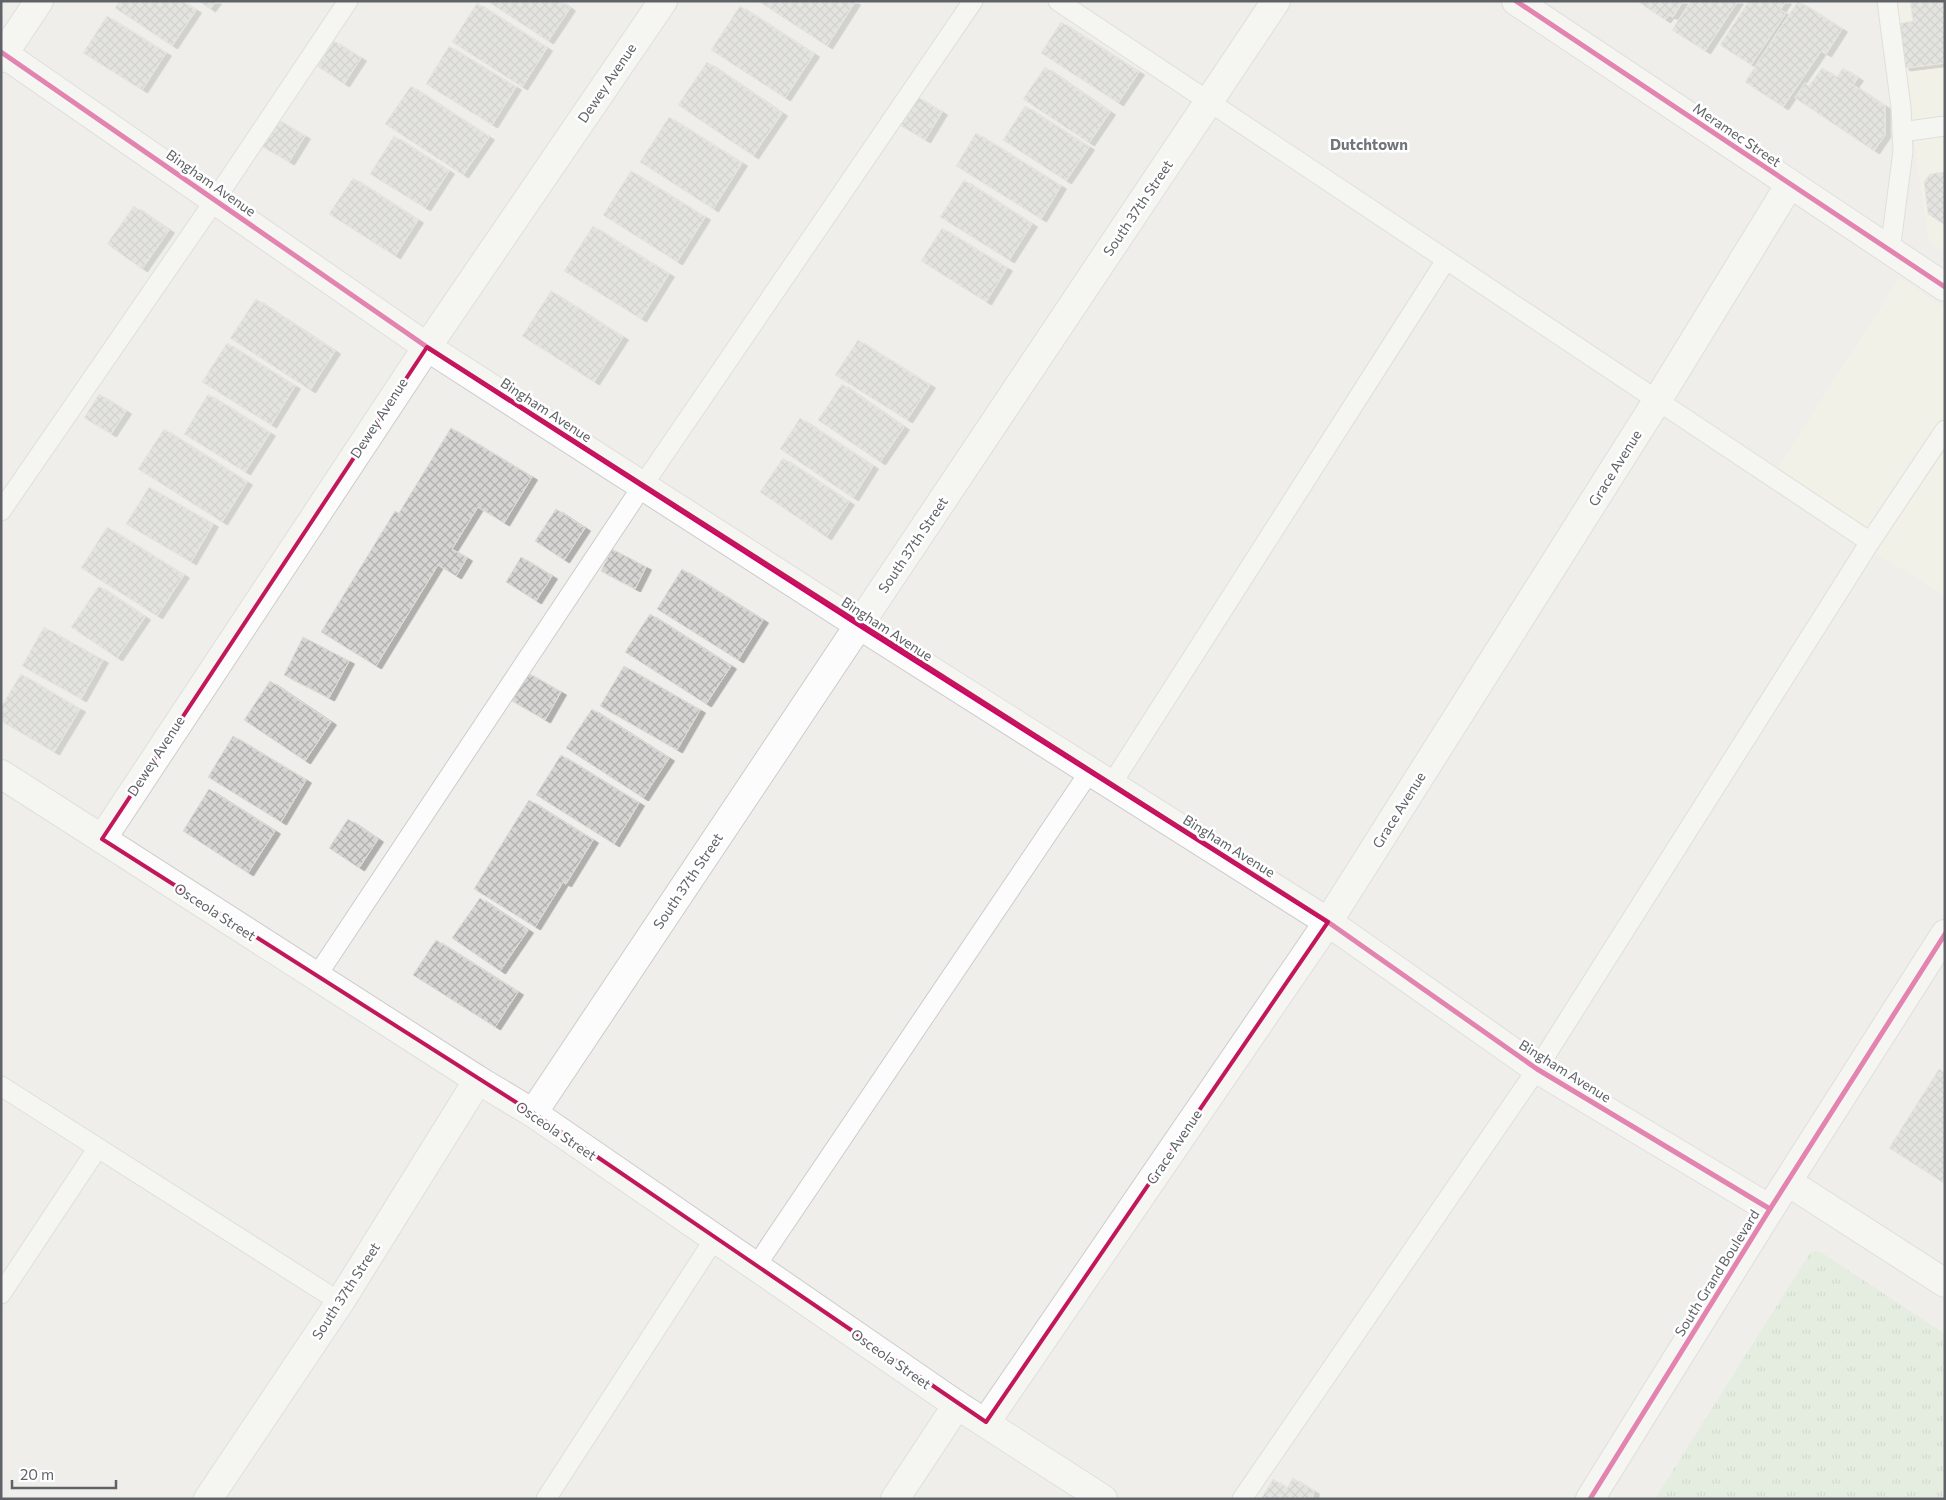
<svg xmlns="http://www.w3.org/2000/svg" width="1946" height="1500" font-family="Commissioner,sans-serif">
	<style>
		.commercial { fill: #f7f3e4 }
		.grass { fill: url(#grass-tufts) }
		.building { fill: url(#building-cross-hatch); stroke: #deddd9; filter: url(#shadow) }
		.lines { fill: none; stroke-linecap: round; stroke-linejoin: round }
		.lane-casing { stroke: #cbcccc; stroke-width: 21 }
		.street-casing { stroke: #cbcccc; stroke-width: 30 }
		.secondary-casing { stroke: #cacacb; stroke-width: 30 }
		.lane { stroke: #fdfcfc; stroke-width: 19 }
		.street { stroke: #fdfcfc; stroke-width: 28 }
		.secondary { stroke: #fdfcfc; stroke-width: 28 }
		.cycleway-casing { stroke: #fff; stroke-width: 8 }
		.cycleway { stroke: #d6006c; stroke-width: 5 }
		.marked { fill: none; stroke: #c2185b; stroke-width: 4; stroke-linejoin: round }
		.labels { text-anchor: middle; stroke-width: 5; stroke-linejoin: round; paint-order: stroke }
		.street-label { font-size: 14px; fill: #5f6368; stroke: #fff }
		.neighbourhood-label { font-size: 15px; font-weight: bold; fill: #70757a; stroke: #fff }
	</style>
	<defs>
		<pattern id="grass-tufts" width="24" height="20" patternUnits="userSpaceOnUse" patternTransform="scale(1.25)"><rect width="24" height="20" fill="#d8ebd6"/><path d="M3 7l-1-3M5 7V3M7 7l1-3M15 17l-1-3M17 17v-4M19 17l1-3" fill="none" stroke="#b2c2b1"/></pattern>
		<pattern id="building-cross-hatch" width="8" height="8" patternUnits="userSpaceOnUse" patternTransform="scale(1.25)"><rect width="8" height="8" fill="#d6d5d3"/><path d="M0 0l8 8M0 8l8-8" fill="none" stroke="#b1b0af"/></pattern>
		<filter id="shadow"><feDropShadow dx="5.5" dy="3" stdDeviation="0" flood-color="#0004"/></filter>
	</defs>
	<rect width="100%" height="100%" fill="#efeeea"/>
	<g class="commercial">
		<polygon points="1894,1 1945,1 1945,252 1929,241"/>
		<polygon points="1900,277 1945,309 1945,596 1767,485"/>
	</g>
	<polygon class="grass" points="1816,1251 1822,1253 1945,1334 1945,1499 1655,1499 1810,1253"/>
	<g class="building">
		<polygon points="119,1 182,1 196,10 172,46 115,8"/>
		<polygon points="199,1 216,1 210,9"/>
		<polygon points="487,1 560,1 570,8 548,41"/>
		<polygon points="758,1 853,1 855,2 827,46"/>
		<polygon points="1637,1 1683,1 1673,17 1669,15 1665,20"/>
		<polygon points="1691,1 1738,1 1705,51 1672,30"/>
		<polygon points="1749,1 1786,1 1780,10 1786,13 1751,65 1720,45"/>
		<polygon points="1798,1 1842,29 1826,54 1821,51 1783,107 1745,82"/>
		<polygon points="1910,1 1945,1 1945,63 1904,68 1897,24 1913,21"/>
		<polygon points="477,3 547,48 522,87 452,42"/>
		<polygon points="740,6 814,54 785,98 711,50"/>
		<polygon points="107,16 166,53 142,90 83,53"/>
		<polygon points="1061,22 1139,72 1118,103 1041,53"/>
		<polygon points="334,41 361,58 344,84 317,66"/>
		<polygon points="449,46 516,87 492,125 426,84"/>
		<polygon points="707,62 782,113 753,156 678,105"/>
		<polygon points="1045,67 1110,112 1089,143 1023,99"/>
		<polygon points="1822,68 1837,77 1843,68 1858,78 1853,85 1885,106 1885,135 1874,151 1795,98 1805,83 1809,86"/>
		<polygon points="411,86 489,137 463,175 385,124"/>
		<polygon points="916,96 942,112 925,140 898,124"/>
		<polygon points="1025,106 1089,147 1066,181 1003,140"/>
		<polygon points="669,117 742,163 713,209 640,162"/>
		<polygon points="277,119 305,136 289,162 261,146"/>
		<polygon points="976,133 1061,186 1041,219 956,166"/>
		<polygon points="394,136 449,171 425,208 370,174"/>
		<polygon points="631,171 705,217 677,262 603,215"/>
		<polygon points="1945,172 1945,225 1928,214 1924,182 1930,174"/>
		<polygon points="353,178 418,220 395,256 329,214"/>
		<polygon points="964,180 1032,224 1009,260 940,217"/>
		<polygon points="134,206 169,230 142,269 107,244"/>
		<polygon points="593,226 669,274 641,319 564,271"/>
		<polygon points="942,228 1007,268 986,302 921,261"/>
		<polygon points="551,291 623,337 594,382 522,336"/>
		<polygon points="256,299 335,351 310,390 230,338"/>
		<polygon points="858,340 930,385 907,420 835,375"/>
		<polygon points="227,343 295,386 271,425 202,382"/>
		<polygon points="842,384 904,427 880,462 818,420"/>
		<polygon points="99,394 126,411 111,434 84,418"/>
		<polygon points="208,394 270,433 245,472 184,434"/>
		<polygon points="800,418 873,466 853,498 780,449"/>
		<polygon points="451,428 532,477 504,523 478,507 452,549 467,558 456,576 438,565 376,666 321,632 395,511 399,513"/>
		<polygon points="164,429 247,482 222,522 138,469"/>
		<polygon points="783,458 849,502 826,537 760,492"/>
		<polygon points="149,487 213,524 191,562 126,524"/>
		<polygon points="556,509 585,528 564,560 535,541"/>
		<polygon points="107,527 184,575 157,616 81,568"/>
		<polygon points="612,549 646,567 635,589 601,571"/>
		<polygon points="521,557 552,576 536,601 506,582"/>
		<polygon points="682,569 763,620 738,660 657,609"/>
		<polygon points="99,586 145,617 117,658 71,627"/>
		<polygon points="650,614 731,666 706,704 625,652"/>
		<polygon points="44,627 103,660 81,699 22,666"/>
		<polygon points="303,637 349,661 329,698 284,675"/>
		<polygon points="624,666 700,710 677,750 600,706"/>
		<polygon points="528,673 561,692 545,720 512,701"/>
		<polygon points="21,674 80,709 54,752 1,721 1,707"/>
		<polygon points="270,681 331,722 305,761 244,720"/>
		<polygon points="592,709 669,758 643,798 566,748"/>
		<polygon points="233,736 306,780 281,822 208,777"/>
		<polygon points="561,755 639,803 614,844 536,795"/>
		<polygon points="209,789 275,831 248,873 183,831"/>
		<polygon points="529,800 593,840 566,884 563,882 535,927 474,889"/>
		<polygon points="348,819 378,839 359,868 329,848"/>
		<polygon points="480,898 528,930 500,971 452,938"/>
		<polygon points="436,940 518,992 495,1027 413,975"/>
		<polygon points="1939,1069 1945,1073 1945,1184 1889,1148"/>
		<polygon points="1293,1478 1314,1491 1312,1499 1261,1499 1273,1479 1287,1488"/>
	</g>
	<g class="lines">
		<g class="lane-casing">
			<g id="lane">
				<polyline points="1058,1 1870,542"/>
				<polyline points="1887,1 1901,107 1903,151 1890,251"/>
				<polyline points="1902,132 1945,126"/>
				<polyline points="1,511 215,200 348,1"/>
				<polyline points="1111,785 1446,260"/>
				<polyline points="316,977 643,485 973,1"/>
				<polyline points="1,1086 340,1302"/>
				<polyline points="756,1266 1090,771"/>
				<polyline points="1,1294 97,1149"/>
				<polyline points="546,1499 715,1238"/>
				<polyline points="1242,1499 1537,1069 1870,542 1945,430"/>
			</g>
		</g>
		<g class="street-casing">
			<g id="street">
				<polyline points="1,52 427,347 859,625 1328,922 1537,1069 1770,1209"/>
				<polyline points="1,58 39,1"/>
				<polyline points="1,774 478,1080 533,1113 957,1405 1103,1499"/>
				<polyline points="102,839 427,347 663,1"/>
				<polyline points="533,1113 1276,1"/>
				<polyline points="1788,1182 1945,1283"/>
				<polyline points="986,1422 1328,922 1657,401 1790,184"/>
				<polyline points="208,1499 340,1302 478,1080"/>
				<polyline points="895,1499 957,1405"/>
			</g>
		</g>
		<g class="secondary-casing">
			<g id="secondary">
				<polyline points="1516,1 1945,287"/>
				<polyline points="1590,1499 1770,1209 1945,934"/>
			</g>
		</g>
		<use href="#lane" class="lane"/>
		<use href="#street" class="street"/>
		<use href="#secondary" class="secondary"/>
		<g class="cycleway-casing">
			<g id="cycleway">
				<polyline points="1516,1 1945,287"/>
				<polyline points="1,52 427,347 859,625 1328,922 1537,1069 1770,1209"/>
				<polyline points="1590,1499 1770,1209 1945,934"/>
			</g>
		</g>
		<use href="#cycleway" class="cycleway"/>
	</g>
	<path d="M0 0H1946V1500H0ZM 427,347 L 1328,922 L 986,1422 L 533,1113 L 102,839 Z" fill="#efeeea" fill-opacity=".55" fill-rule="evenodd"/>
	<path class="marked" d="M 427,347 L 1328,922 L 986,1422 L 533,1113 L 102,839 Z"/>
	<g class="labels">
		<g class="street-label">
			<text transform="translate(607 83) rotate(-56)" y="5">Dewey Avenue</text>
			<text transform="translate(1737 135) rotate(34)" y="5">Meramec Street</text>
			<text transform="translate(211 183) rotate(35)" y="5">Bingham Avenue</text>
			<text transform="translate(1138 208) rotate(-56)" y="5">South 37th Street</text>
			<text transform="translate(546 410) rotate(33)" y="5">Bingham Avenue</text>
			<text transform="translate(379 418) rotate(-57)" y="5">Dewey Avenue</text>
			<text transform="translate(1615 468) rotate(-58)" y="5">Grace Avenue</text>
			<text transform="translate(913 545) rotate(-56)" y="5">South 37th Street</text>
			<text transform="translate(887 629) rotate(33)" y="5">Bingham Avenue</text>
			<text transform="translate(156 756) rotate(-57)" y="5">Dewey Avenue</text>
			<text transform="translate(1399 810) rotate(-58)" y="5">Grace Avenue</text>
			<text transform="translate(1229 846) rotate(32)" y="5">Bingham Avenue</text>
			<text transform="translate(688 881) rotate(-56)" y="5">South 37th Street</text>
			<text transform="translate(215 912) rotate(33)" y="5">Osceola Street</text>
			<text transform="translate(1565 1071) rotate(32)" y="5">Bingham Avenue</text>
			<text transform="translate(556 1131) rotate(34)" y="5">Osceola Street</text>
			<text transform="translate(1174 1147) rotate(-56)" y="5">Grace Avenue</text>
			<text transform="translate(1717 1273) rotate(-58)" y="5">South Grand Boulevard</text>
			<text transform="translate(346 1291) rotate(-57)" y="5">South 37th Street</text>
			<text transform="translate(891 1359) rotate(35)" y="5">Osceola Street</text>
		</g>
		<g class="neighbourhood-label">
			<text x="1369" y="150">Dutchtown</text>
		</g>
	</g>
	<rect width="1946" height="1500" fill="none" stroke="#5f6368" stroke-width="5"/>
	<path d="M12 1480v8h104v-8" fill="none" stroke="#5f6368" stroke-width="2.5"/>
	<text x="20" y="1480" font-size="15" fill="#5f6368" stroke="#ffffff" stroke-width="4" paint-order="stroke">20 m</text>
</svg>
